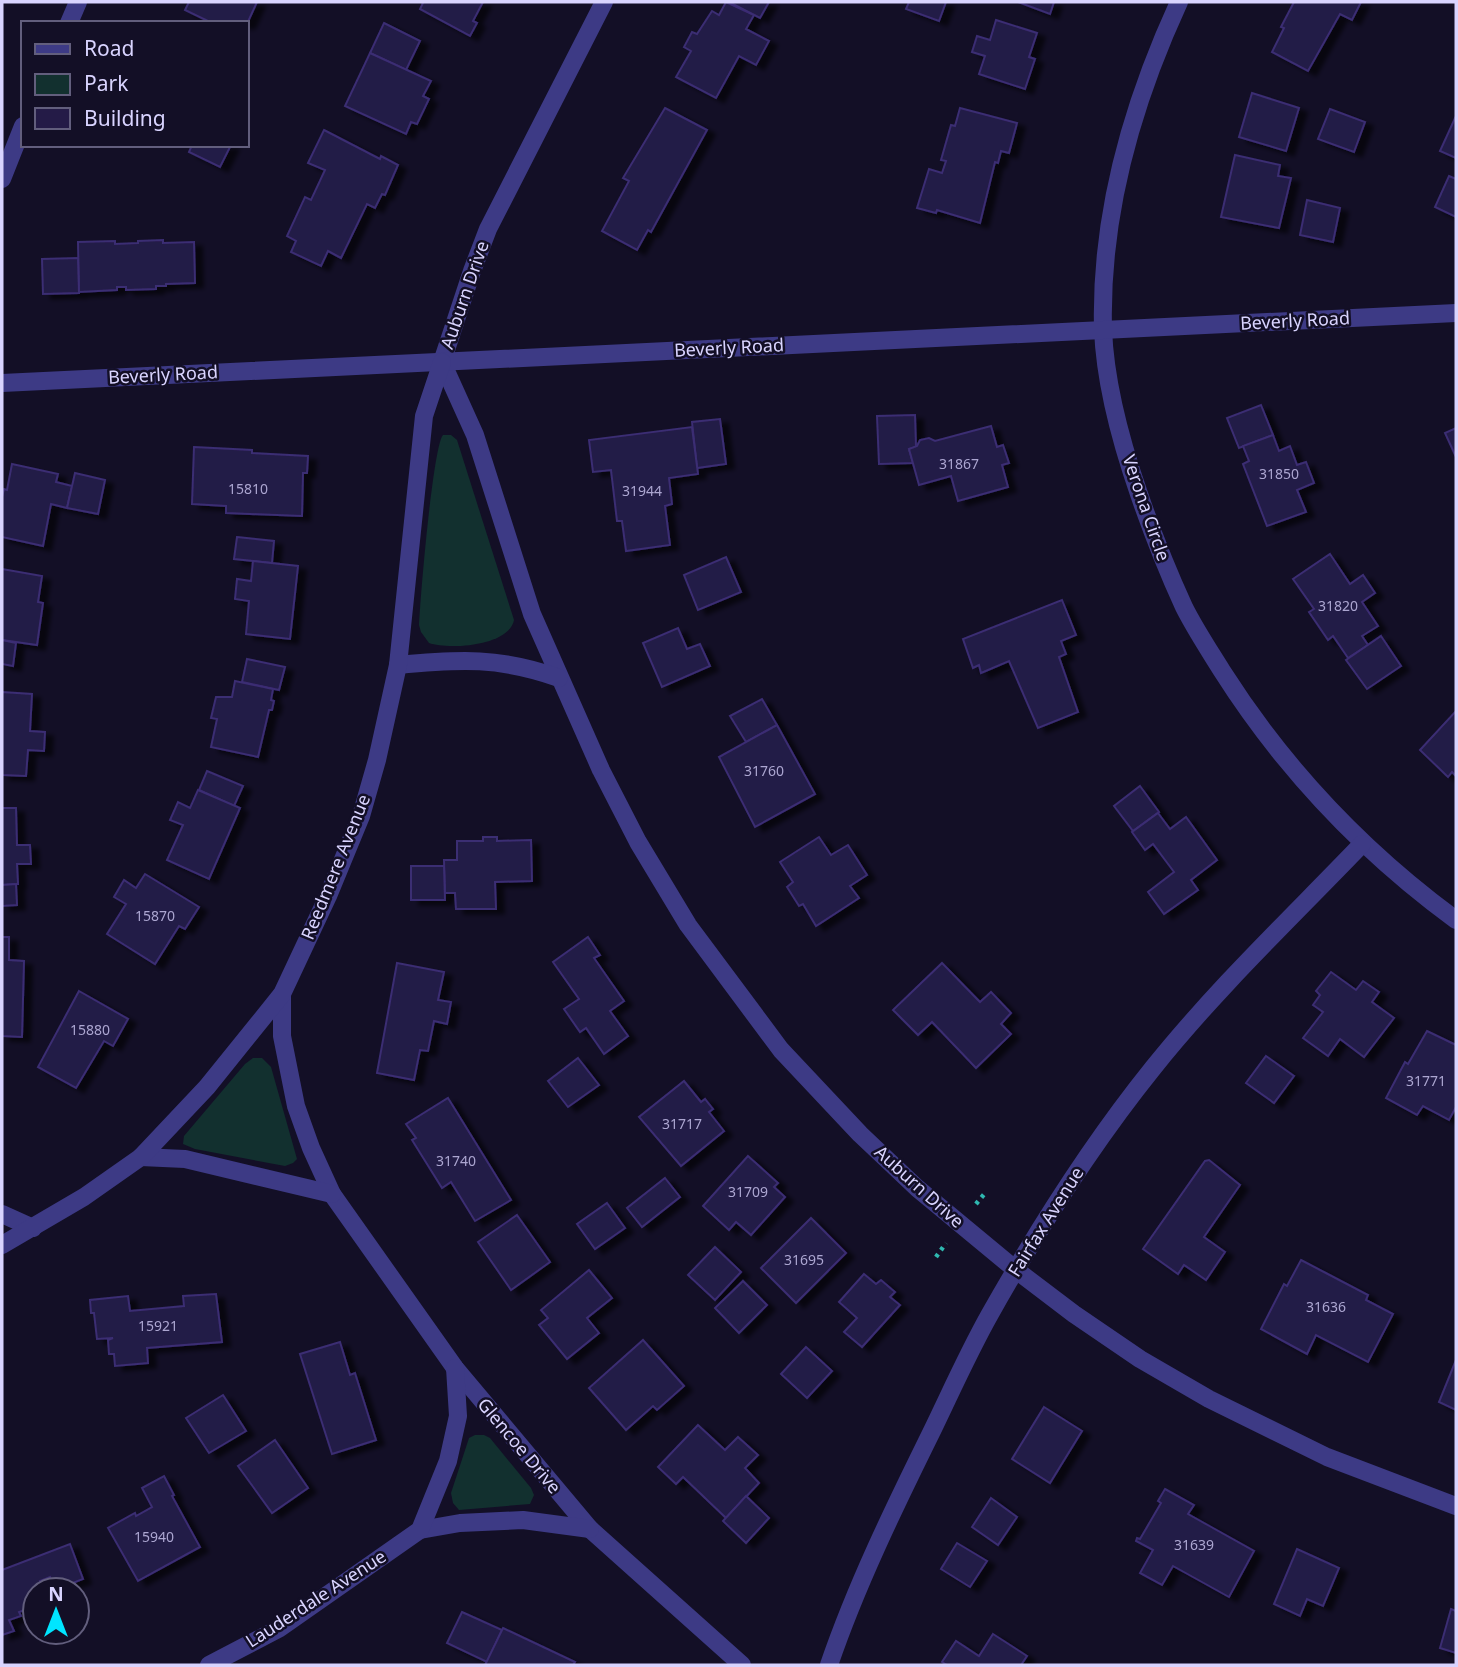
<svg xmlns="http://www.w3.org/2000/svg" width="1458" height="1667" font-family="'Noto Sans',sans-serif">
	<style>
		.green { fill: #12302f }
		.building { fill: #241b47; stroke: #3b2d73; stroke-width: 2; filter: url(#shadow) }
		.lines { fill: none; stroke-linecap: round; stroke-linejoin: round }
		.path { stroke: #2fb8b0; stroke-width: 4.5; stroke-dasharray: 3.5 5; stroke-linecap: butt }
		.minor { stroke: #3d3a85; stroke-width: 18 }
		.labels { text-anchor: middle; stroke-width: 5; stroke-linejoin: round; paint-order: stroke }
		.number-label { font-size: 14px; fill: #aca6d1 }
		.street-label { font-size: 18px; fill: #d9d4ff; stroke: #130f26 }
	</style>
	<defs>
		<filter id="shadow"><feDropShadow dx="8" dy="4.5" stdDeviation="2" flood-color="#0009"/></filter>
	</defs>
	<rect width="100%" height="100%" fill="#130f26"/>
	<g class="green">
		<path d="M 443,435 L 451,435 L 457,440 L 514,620 C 509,646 449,650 429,643 L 421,632 L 419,625 C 420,599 433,446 443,435 Z"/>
		<polygon points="253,1058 262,1058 271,1067 297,1159 293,1163 285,1166 195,1149 183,1144 184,1136 245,1064"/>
		<polygon points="475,1435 484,1435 490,1438 531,1488 534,1495 530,1504 459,1510 453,1503 451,1493 469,1438"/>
	</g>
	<g class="building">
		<polygon points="189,2 257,2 247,24 212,23 185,10"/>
		<polygon points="421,2 483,2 473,21 477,23 470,36 420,9 423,3"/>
		<polygon points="726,2 754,15 746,29 769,41 756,65 739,56 716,98 676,77 691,51 684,47 692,32 697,34 712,11 719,15"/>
		<polygon points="729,2 769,2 760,18"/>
		<polygon points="909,2 946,2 939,21 906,9"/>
		<polygon points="1018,2 1054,2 1050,14"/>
		<polygon points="1294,2 1361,2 1352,20 1340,14 1308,71 1272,52 1284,28 1281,27"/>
		<polygon points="996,20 1037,33 1029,57 1035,59 1025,89 979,74 985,56 972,52 977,36 990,40"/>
		<polygon points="384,23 420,41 406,70 370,53"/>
		<polygon points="370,53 431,81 423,96 429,99 417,124 411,122 406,134 345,106"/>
		<polygon points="1252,93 1299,108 1286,151 1239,137"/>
		<polygon points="665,108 707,130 651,232 648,230 637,250 602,231 629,181 623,178"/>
		<polygon points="960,108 1017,123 1009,153 1001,151 998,163 995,162 980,223 937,210 936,213 917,208 929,169 942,173 946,161 941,160 951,125 955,126"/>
		<polygon points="1330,109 1365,122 1354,152 1318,139"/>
		<polygon points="1456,116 1456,158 1440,151"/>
		<polygon points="324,130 380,159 381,156 398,165 385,195 382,194 375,208 367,204 341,258 328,251 321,266 291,252 296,241 287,236 305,197 311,200 325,170 308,163"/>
		<polygon points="192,145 231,145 220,167 189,152"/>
		<polygon points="1235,155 1280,165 1278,176 1291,178 1279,228 1221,217"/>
		<polygon points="1449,176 1456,179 1456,217 1435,207"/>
		<polygon points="1307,200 1340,208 1333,242 1300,235"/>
		<polygon points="163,240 163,243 194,242 195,283 166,284 166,286 156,286 156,289 126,290 126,287 117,287 117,290 79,292 78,242 115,241 115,244 138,243 138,241"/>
		<polygon points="78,258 79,293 43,294 42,259"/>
		<polygon points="1261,405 1273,435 1239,448 1227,418"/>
		<polygon points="915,415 916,447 909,449 913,463 879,464 877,416"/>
		<polygon points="720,419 726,464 697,468 692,422"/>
		<polygon points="991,426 997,447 1003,445 1009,463 1002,465 1008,487 958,501 951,476 919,485 909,449 917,446 920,440 929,438 935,441"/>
		<polygon points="692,427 698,474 669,478 672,504 665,506 670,545 626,551 622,521 617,521 611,470 593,472 589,440"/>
		<polygon points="1456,428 1456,457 1445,433"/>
		<polygon points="1273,435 1279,451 1290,446 1297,465 1306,462 1314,483 1297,490 1306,512 1267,526 1243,464 1249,461 1243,446"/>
		<polygon points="194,447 252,450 252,453 308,456 307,473 303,473 302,516 226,513 226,506 192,504"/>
		<polygon points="12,464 58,474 56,482 72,486 67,508 51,504 43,546 2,537 2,497 4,489 7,490"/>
		<polygon points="75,473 105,480 98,514 67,508"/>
		<polygon points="237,537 274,541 272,563 234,559"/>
		<polygon points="1330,554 1350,584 1363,575 1375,593 1362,602 1378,626 1362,636 1368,645 1348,658 1333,636 1328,640 1309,612 1314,609 1293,579"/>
		<polygon points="726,557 741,592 698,610 684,575"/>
		<polygon points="253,561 298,566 290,639 246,634 249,601 235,599 237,579 251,581"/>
		<polygon points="2,569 42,576 38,602 43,603 37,645 2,640"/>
		<polygon points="1062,600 1076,635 1061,641 1066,654 1059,657 1078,712 1038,728 1009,661 981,673 979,665 973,668 963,639"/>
		<polygon points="678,628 687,649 700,644 710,666 662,687 643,643"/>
		<polygon points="1381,636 1401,666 1367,689 1346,660"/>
		<polygon points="2,640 16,643 13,666 2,664"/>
		<polygon points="247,659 285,667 279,690 242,682"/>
		<polygon points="235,681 273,689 271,700 274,701 272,710 269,710 258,757 211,747 217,719 211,718 216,697 232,697"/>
		<polygon points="2,692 32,694 30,731 45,732 44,751 28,750 26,776 2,775"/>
		<polygon points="762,699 777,725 746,742 730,716"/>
		<polygon points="1456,711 1456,776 1452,772 1448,777 1420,750"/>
		<polygon points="777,725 815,794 755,827 719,757"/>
		<polygon points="207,771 243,786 234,806 199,790"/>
		<polygon points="1140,786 1159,812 1133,831 1114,806"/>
		<polygon points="198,790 240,808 209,879 167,860 183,825 170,820 178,802 190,808"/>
		<polygon points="2,808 16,808 17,845 30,845 31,864 17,864 18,884 2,885"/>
		<polygon points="1158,813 1170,829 1186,817 1217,860 1191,880 1198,890 1164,914 1148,892 1174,872 1153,844 1145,850 1132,832"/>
		<polygon points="483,837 497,837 497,841 531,840 532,881 495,882 496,909 456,909 455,893 445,893 444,860 457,860 457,841 483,841"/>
		<polygon points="819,837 831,855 848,845 867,875 850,886 859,898 816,926 803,904 799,906 787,887 793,882 780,862"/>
		<polygon points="411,866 444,866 445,900 411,900"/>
		<polygon points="145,874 199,907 185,929 179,926 155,964 107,934 126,904 114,897 124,880 136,888"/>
		<polygon points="16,884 17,905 2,906 2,885"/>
		<polygon points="2,937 9,937 9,960 24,961 22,1037 2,1036"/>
		<polygon points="588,937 600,955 594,958 624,1001 610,1011 628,1036 604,1054 586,1028 580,1032 564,1009 579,999 553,962"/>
		<polygon points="397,963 444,972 438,1000 451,1002 447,1024 434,1021 428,1051 420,1050 414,1080 377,1073"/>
		<polygon points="942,963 980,1002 991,992 1011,1013 1001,1024 1011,1034 976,1068 932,1022 918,1035 893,1010"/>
		<polygon points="1331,972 1356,990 1363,981 1379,992 1372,1002 1394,1018 1364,1057 1340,1039 1328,1056 1303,1038 1323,1012 1313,1005 1320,995 1316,991"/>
		<polygon points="79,991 128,1019 113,1046 104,1041 76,1088 38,1067"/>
		<polygon points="1427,1031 1456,1045 1456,1107 1449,1120 1423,1106 1417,1115 1386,1098 1405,1062 1408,1064"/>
		<polygon points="1266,1056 1294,1076 1274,1103 1246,1083"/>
		<polygon points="578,1058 599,1085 568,1107 548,1081"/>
		<polygon points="684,1081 701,1102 705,1099 713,1109 709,1112 724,1131 681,1166 639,1117"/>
		<polygon points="448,1098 511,1200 475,1221 451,1182 442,1188 412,1140 416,1138 406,1124"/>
		<polygon points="748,1156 778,1183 774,1187 785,1197 751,1235 736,1222 729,1230 703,1206"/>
		<polygon points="1209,1160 1240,1185 1204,1237 1225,1252 1206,1280 1184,1265 1178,1274 1143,1249 1205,1161"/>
		<polygon points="665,1178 680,1197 642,1227 627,1208"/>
		<polygon points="607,1203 625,1228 595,1249 577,1224"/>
		<polygon points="517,1215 550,1262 511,1290 478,1242"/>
		<polygon points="811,1218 846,1253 796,1303 761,1268"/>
		<polygon points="715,1247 741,1272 715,1300 688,1275"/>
		<polygon points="1301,1260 1368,1295 1366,1300 1393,1314 1368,1362 1316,1335 1307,1354 1261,1329 1284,1284 1287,1286"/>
		<polygon points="589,1270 612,1298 587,1318 599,1333 567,1359 539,1325 548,1318 541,1310"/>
		<polygon points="864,1274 876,1284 881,1280 895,1292 890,1297 900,1305 862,1347 844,1332 857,1318 839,1302"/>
		<polygon points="743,1281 767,1305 739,1333 715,1308"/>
		<polygon points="216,1294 222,1342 147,1348 148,1363 115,1366 114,1354 109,1354 108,1340 113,1338 97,1339 94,1313 91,1313 90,1300 128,1296 130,1311 184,1306 183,1296"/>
		<polygon points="643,1340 684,1386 657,1410 653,1406 626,1430 589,1388"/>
		<polygon points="340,1342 350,1375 355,1373 376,1440 332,1454 300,1354"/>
		<polygon points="806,1347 832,1371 807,1398 781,1374"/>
		<polygon points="1456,1360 1456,1410 1439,1402"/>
		<polygon points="223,1395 246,1431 209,1453 186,1418"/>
		<polygon points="1044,1407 1082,1431 1050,1483 1012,1459"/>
		<polygon points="698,1425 725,1450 738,1437 758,1455 745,1468 759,1483 726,1518 683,1477 676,1484 658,1467"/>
		<polygon points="275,1440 308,1488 272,1513 238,1466"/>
		<polygon points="164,1476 174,1495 172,1496 200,1547 138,1581 108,1528 135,1513 136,1516 152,1507 142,1488"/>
		<polygon points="1165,1489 1194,1505 1188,1514 1254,1551 1229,1597 1173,1566 1162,1585 1140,1573 1153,1550 1136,1541 1137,1538 1140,1539 1161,1503 1158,1501"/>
		<polygon points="746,1496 769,1518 746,1543 723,1521"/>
		<polygon points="991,1498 1017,1517 998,1545 972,1527"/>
		<polygon points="957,1543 987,1561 970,1587 941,1569"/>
		<polygon points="70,1544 83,1579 55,1590 50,1577 40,1581 44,1590 35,1590 35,1606 19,1612 21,1616 9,1620 14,1631 2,1635 2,1570"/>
		<polygon points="1297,1549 1339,1568 1323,1606 1307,1599 1300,1616 1274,1604"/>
		<polygon points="1451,1609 1456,1611 1456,1653 1440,1648"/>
		<polygon points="462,1612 502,1630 487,1662 447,1643"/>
		<polygon points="503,1628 575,1662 573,1665 485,1665"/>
		<polygon points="993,1634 1027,1656 1021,1665 947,1665 942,1662 956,1641 979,1656"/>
	</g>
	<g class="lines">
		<g class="path">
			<polyline points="976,1204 986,1192"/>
			<polyline points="936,1257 946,1243"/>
		</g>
		<g class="minor">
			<polyline points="604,2 488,229 472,271 442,362 475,435 532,614 601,770 638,842 688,925 781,1050 860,1134 917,1188 1016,1270 1074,1314 1140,1359 1209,1399 1327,1457 1456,1506"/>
			<path d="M 1179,2 C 1132,104 1100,215 1103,329 C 1105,384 1121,442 1139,494 C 1152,532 1167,570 1184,607 C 1195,629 1209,650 1222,671 C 1285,770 1362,851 1456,920"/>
			<polyline points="69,23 78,2"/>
			<polyline points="2,179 23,126"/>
			<polyline points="2,383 1456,313"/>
			<path d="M 398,665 C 460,659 500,657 559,678"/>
			<polyline points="282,994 282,1036 296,1106 311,1148 332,1194 455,1368 590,1529 742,1665"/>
			<polyline points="141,1157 185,1159 332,1194"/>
			<polyline points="2,1214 33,1228"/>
			<polyline points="2,1245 84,1197 141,1157 207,1087 282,994 328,896 361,816 377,760 398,665 424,416 442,362"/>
			<polyline points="420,1530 460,1523 523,1520 590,1529"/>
			<polyline points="209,1665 280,1628 420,1530 448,1461 458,1416 455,1368"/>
			<path d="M 829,1665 C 856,1586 894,1508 931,1433 C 950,1394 968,1353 990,1314 C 1038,1229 1091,1145 1153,1068 C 1217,988 1291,918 1362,844"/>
		</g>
	</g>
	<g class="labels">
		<g class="number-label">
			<text x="959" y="469">31867</text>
			<text x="1279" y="479">31850</text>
			<text x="248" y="494">15810</text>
			<text x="642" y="496">31944</text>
			<text x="1338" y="611">31820</text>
			<text x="764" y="776">31760</text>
			<text x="155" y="921">15870</text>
			<text x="90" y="1035">15880</text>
			<text x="1426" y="1086">31771</text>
			<text x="682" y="1129">31717</text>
			<text x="456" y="1166">31740</text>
			<text x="748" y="1197">31709</text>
			<text x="804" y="1265">31695</text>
			<text x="1326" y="1312">31636</text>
			<text x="158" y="1331">15921</text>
			<text x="154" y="1542">15940</text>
			<text x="1194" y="1550">31639</text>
		</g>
		<g class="street-label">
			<text transform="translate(465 295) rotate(-71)" y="6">Auburn Drive</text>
			<text transform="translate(1295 321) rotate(-3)" y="6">Beverly Road</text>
			<text transform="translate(729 348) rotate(-3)" y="6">Beverly Road</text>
			<text transform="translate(163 375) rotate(-3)" y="6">Beverly Road</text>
			<text transform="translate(1146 508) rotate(71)" y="6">Verona Circle</text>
			<text transform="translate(336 867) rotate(-68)" y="6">Reedmere Avenue</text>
			<text transform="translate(919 1187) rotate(42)" y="6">Auburn Drive</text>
			<text transform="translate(1046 1222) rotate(-58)" y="6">Fairfax Avenue</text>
			<text transform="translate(519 1446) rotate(50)" y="6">Glencoe Drive</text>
			<text transform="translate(316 1599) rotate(-33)" y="6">Lauderdale Avenue</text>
		</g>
	</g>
	<rect width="1458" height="1667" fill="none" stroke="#d9d4ff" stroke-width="7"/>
	<rect x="21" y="21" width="228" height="126" fill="#130f26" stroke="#625e7d" stroke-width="2"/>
	<rect x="35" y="44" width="35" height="10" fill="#3d3a85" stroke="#625e7d" stroke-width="2"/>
	<text x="84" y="56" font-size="21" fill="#d9d4ff">Road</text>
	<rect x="35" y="74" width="35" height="21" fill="#12302f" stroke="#625e7d" stroke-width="2"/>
	<text x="84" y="91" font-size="21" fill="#d9d4ff">Park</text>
	<rect x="35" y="108" width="35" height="21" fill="#241b47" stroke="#625e7d" stroke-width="2"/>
	<text x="84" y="126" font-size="21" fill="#d9d4ff">Building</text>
	<g transform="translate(56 1611)"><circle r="33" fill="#130f26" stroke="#625e7d" stroke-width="2"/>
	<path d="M0-5L12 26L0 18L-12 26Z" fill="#00e5ff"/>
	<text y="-10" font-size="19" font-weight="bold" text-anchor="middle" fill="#d9d4ff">N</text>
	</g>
</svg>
